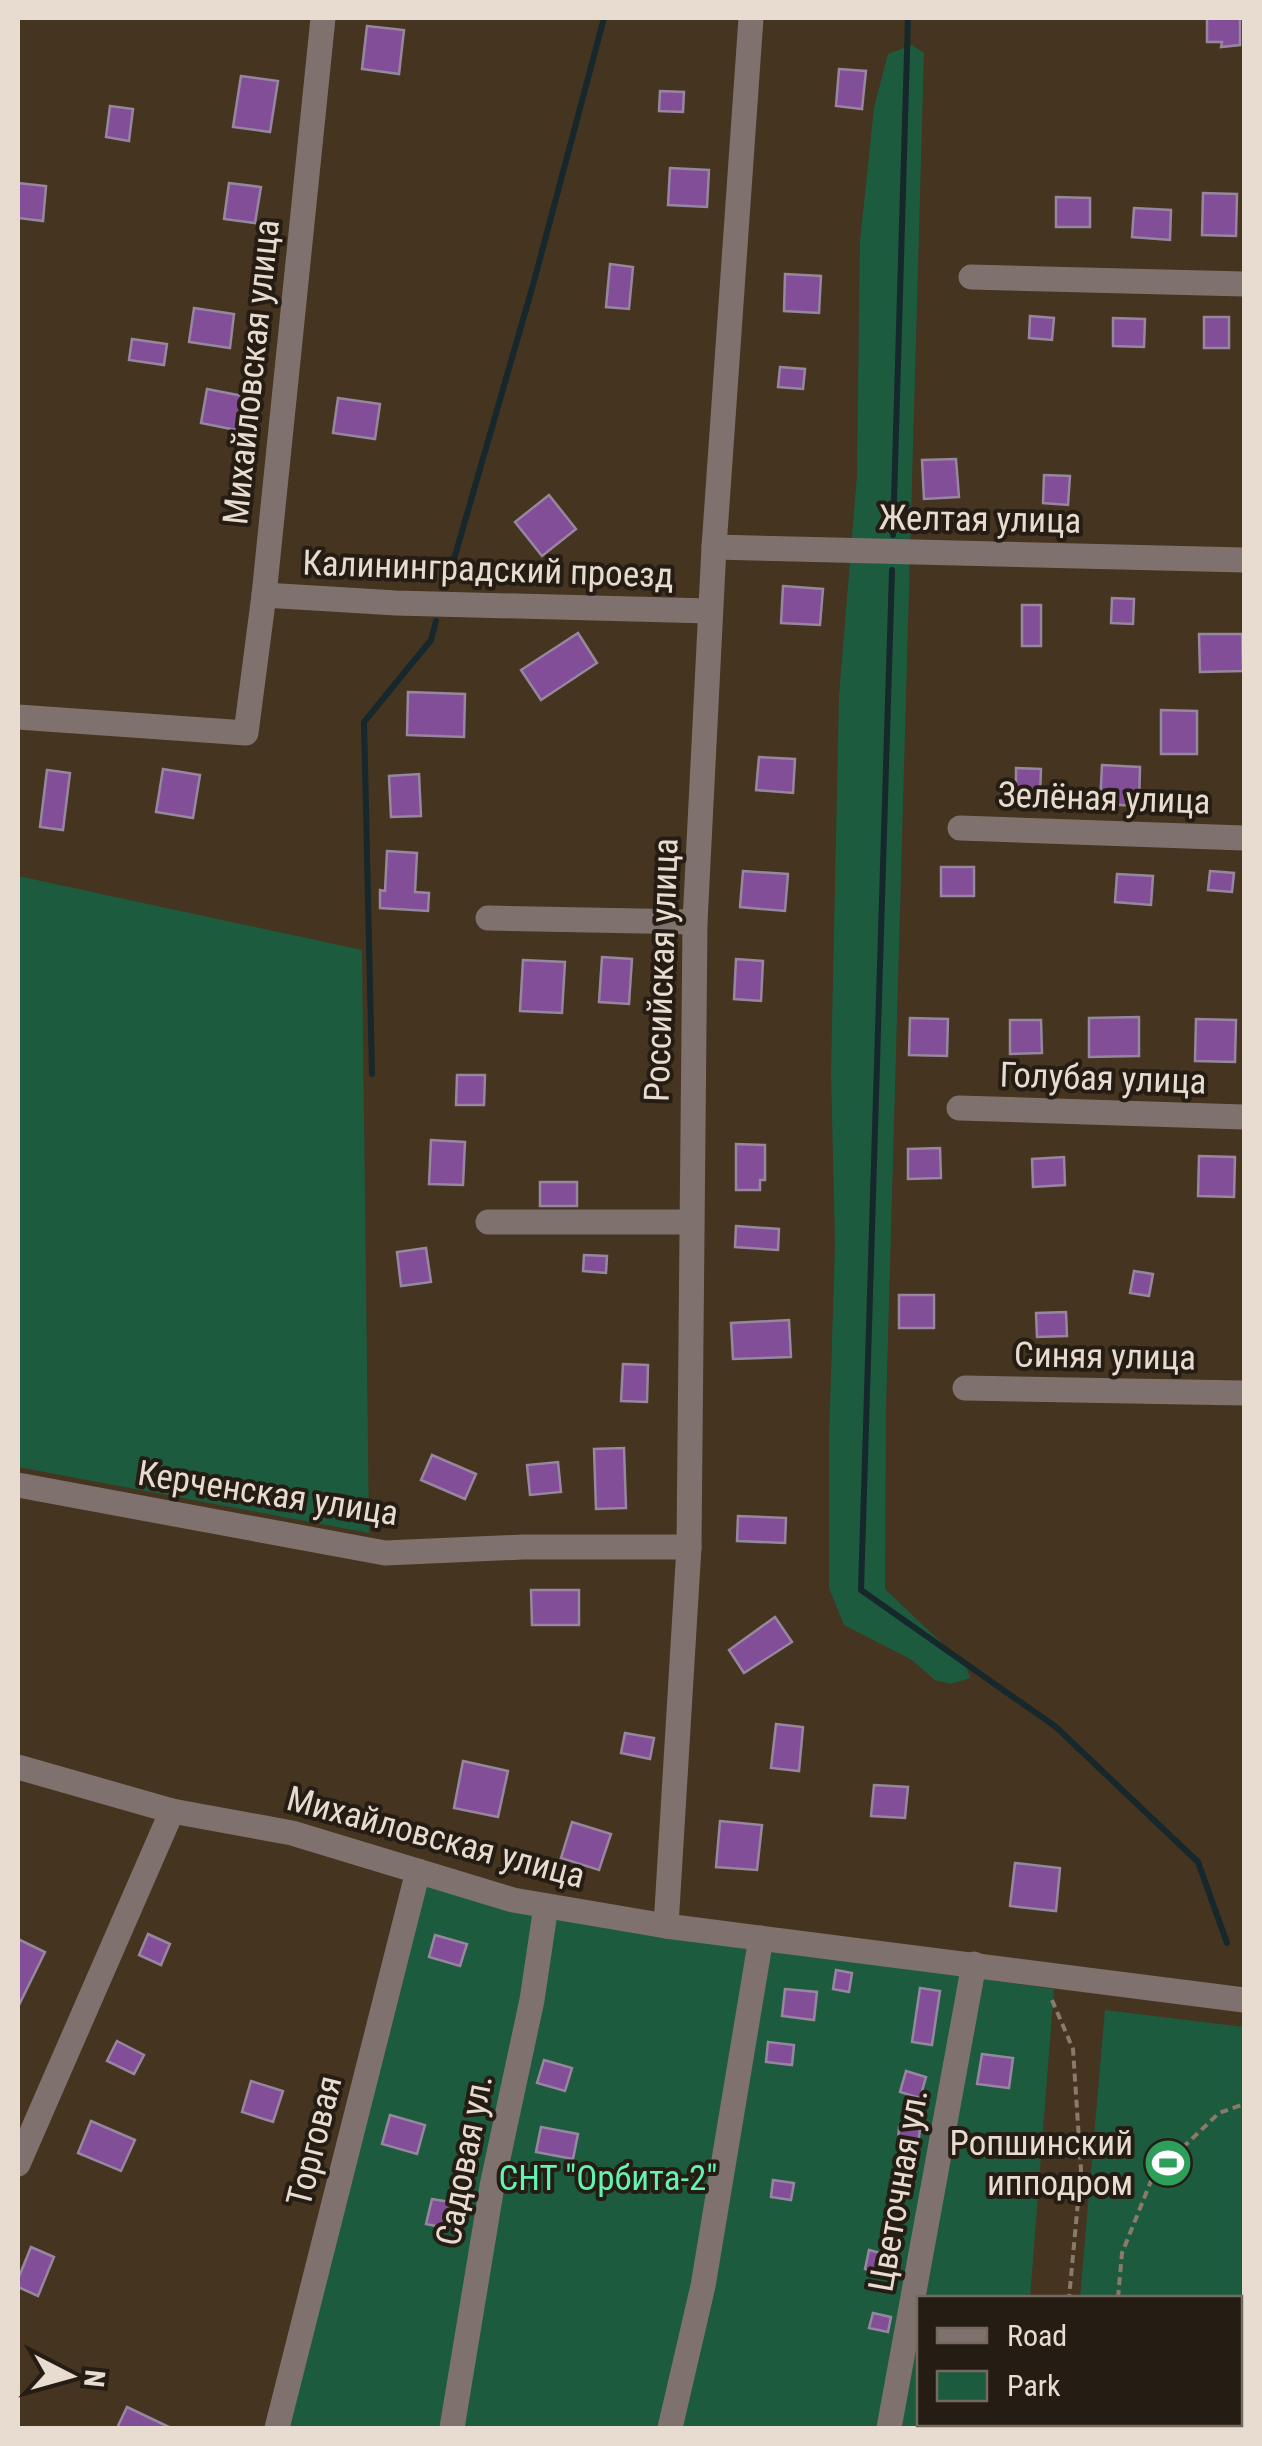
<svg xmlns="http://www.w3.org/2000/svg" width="1262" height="2446" font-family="'Roboto Condensed',sans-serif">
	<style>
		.green { fill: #1d5b3f }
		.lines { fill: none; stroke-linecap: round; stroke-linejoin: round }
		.stream { stroke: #16282c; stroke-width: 6 }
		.building { fill: #824e97; stroke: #97869f; stroke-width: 2.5 }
		.path { stroke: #897a69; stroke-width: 4; stroke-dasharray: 8 5; stroke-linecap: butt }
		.minor { stroke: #7f716d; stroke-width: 25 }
		.labels { text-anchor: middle; stroke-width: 8; stroke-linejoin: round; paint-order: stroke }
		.street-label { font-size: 35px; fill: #e7dccf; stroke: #251d14 }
		.poi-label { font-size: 35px; fill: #e7dccf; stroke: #251d14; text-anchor: end }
		.park-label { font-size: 35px; fill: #63f3b2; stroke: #251d14 }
	</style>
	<rect width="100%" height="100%" fill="#45341f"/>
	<g class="green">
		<polygon points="912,45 924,53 886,1409 885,1589 966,1666 970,1678 951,1684 935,1680 912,1660 844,1625 829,1588 829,1439 835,1245 831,1073 839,696 857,475 860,241 874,108 888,54"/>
		<polygon points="18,876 362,950 369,1533 18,1467"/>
		<polygon points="423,1882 745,1947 1054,1989 1030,2298 920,2298 920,2424 1020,2424 1019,2428 285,2428"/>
		<polygon points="1105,2010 1244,2027 1244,2428 1069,2428 1070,2424 1240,2424 1240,2298 1080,2298"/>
	</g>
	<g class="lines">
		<g class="stream">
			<polyline points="893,535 908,18"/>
			<polyline points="892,570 861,1590 1056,1727 1198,1862 1227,1943"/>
			<polyline points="446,587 533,285 604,18"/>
			<polyline points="372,1074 364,722 431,640 436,621"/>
		</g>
	</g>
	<g class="building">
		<polygon points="1207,18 1240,18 1240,45 1221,47 1222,42 1207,42"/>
		<polygon points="367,26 404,30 399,74 362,69"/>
		<polygon points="839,69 866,71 862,109 836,106"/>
		<polygon points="241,76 278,81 270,132 233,127"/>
		<polygon points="660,91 684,92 683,112 659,111"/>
		<polygon points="110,106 133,109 129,141 106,137"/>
		<polygon points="670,168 709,170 707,207 668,205"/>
		<polygon points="18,183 46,186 43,221 18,218"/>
		<polygon points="229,183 261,187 255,223 224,219"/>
		<polygon points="1203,193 1237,194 1236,236 1202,235"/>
		<polygon points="1056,197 1090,198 1090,227 1056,227"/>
		<polygon points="1134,208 1171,210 1170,240 1132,237"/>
		<polygon points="610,264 633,267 629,309 606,307"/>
		<polygon points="785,274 821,276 819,313 784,311"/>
		<polygon points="194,308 234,314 230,348 189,342"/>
		<polygon points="1030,316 1054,318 1052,340 1029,338"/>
		<rect x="1204" y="317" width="25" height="31"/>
		<polygon points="1113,318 1145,319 1144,347 1113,346"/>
		<polygon points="132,339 167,344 164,365 129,360"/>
		<polygon points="780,367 805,369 803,389 778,387"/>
		<polygon points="207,389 248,397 241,431 201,423"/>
		<polygon points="338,398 380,404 375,439 333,433"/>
		<polygon points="956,459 959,497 924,499 922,460"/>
		<polygon points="1044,475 1070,476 1068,505 1043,503"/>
		<polygon points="549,495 576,529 542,556 515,522"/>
		<polygon points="783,586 823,589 820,625 781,623"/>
		<polygon points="1112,598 1134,599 1133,624 1111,623"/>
		<rect x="1022" y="605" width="19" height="41"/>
		<polygon points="578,633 597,663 541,700 521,670"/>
		<polygon points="1199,634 1242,634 1243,671 1200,672"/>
		<polygon points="408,692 465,694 464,737 407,735"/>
		<polygon points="1161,710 1197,711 1197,754 1161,754"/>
		<polygon points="759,757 795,759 793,793 756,790"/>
		<polygon points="1102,765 1140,767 1139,806 1100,804"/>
		<polygon points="1016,768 1041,769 1040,794 1016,793"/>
		<polygon points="163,769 200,775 193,818 156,812"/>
		<polygon points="47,770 70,773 63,830 40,827"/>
		<polygon points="419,774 421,816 391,817 389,776"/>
		<polygon points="387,851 417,853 415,892 429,893 428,911 380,908 380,890 385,891"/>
		<rect x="941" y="867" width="33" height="29"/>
		<polygon points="743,871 788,874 785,911 740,907"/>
		<polygon points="1210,871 1234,873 1232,892 1208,890"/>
		<polygon points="1117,874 1153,876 1151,905 1115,902"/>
		<polygon points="602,957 632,959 629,1004 599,1002"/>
		<polygon points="736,959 763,961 761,1001 734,999"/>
		<polygon points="523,960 565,962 562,1013 520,1011"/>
		<polygon points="1139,1017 1139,1056 1089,1057 1089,1018"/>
		<polygon points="910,1018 948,1019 947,1056 909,1055"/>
		<polygon points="1196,1019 1236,1020 1235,1062 1195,1061"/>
		<polygon points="1010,1020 1041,1020 1042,1053 1010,1054"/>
		<polygon points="457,1075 485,1075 484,1105 456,1105"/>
		<polygon points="431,1140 465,1142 463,1185 429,1184"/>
		<polygon points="736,1144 765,1145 765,1180 760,1180 760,1190 736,1190"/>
		<polygon points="940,1148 941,1178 908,1179 908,1149"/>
		<polygon points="1199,1156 1235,1157 1234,1197 1198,1196"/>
		<polygon points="1064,1157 1065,1185 1033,1187 1032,1159"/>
		<rect x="540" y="1182" width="37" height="24"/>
		<polygon points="736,1226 779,1229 778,1250 735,1247"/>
		<polygon points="426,1248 431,1282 401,1286 397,1252"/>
		<polygon points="584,1255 607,1256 606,1273 583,1271"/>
		<polygon points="1134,1271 1153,1274 1149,1296 1130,1293"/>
		<rect x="899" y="1295" width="35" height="33"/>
		<polygon points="1066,1312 1067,1336 1037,1337 1036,1313"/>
		<polygon points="789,1320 791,1357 733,1359 731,1323"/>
		<polygon points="623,1364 648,1365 647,1402 621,1401"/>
		<polygon points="624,1448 626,1508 596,1509 594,1449"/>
		<polygon points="432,1455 476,1474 465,1499 421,1480"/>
		<polygon points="558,1462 561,1492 530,1495 527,1465"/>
		<polygon points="738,1516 786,1518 785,1543 737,1541"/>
		<polygon points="531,1590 579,1590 579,1625 532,1625"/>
		<polygon points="775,1617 792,1642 744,1673 729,1650"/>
		<polygon points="776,1724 803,1727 799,1771 771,1768"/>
		<polygon points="625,1733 654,1738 650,1759 621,1753"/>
		<polygon points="463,1761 508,1771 498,1817 454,1808"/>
		<polygon points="874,1785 908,1787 905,1818 871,1816"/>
		<polygon points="720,1821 762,1825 757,1870 716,1867"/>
		<polygon points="572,1822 611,1834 599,1870 561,1858"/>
		<polygon points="1015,1863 1060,1868 1056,1911 1010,1906"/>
		<polygon points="148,1934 170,1944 161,1965 139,1955"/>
		<polygon points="435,1935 467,1944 460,1966 429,1957"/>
		<polygon points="18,1939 45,1952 18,2007"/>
		<polygon points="836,1970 852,1973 849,1992 833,1989"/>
		<polygon points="920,1988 940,1991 932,2045 912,2042"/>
		<polygon points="785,1989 817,1992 814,2020 782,2016"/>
		<polygon points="117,2041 144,2055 134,2074 107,2061"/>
		<polygon points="768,2042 794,2045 792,2065 766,2062"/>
		<polygon points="982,2054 1013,2058 1009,2088 977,2084"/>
		<polygon points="544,2060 572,2068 565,2091 537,2083"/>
		<polygon points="906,2071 926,2077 920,2098 900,2092"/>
		<polygon points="251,2081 283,2091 273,2122 242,2112"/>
		<polygon points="390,2115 425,2125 417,2154 382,2144"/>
		<polygon points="91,2121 135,2140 121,2171 78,2153"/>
		<polygon points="541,2127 578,2134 573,2159 536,2152"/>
		<polygon points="899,2127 920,2129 918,2145 898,2143"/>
		<polygon points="773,2180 794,2183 791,2200 771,2197"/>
		<polygon points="432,2199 450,2202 445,2228 426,2224"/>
		<polygon points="31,2247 54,2257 38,2296 18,2287 18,2279"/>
		<polygon points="869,2250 888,2255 884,2274 865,2269"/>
		<polygon points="873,2313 891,2317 888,2332 869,2328"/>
		<polygon points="127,2407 171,2428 117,2428"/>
	</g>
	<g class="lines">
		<g class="path">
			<polyline points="1052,2000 1073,2049 1081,2170 1069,2298"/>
			<polyline points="1118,2298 1122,2253 1153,2176 1219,2113 1244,2104"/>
			<polyline points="1059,2428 1059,2424"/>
			<polyline points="1108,2428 1108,2424"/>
		</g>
		<g class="minor">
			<polyline points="971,277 1244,284"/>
			<polyline points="714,547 1244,560"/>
			<polyline points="264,595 396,603 710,611"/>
			<polyline points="18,717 246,733 264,595 323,18"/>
			<polyline points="960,828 1244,838"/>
			<polyline points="488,918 695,922"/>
			<polyline points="959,1108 1244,1117"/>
			<polyline points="488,1222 690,1222"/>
			<polyline points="965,1388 1244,1393"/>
			<polyline points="18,1485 385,1553 523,1547 689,1547"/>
			<polyline points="18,1767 172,1811 292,1833 513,1900 666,1926 1244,2000"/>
			<polyline points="666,1926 689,1547 695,922 714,547 751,18"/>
			<polyline points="18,2164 172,1811"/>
			<polyline points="277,2428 418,1871"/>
			<polyline points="452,2428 492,2186 532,2000 546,1906"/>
			<polyline points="670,2428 703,2286 761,1938"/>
			<polyline points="889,2428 974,1964"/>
		</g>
	</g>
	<defs>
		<g id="stadium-disc" transform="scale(2.5)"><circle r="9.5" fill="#2e9e5b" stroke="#251d14"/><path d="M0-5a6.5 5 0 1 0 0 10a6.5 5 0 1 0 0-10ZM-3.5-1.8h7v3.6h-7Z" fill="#fff"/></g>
	</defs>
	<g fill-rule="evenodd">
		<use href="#stadium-disc" x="1168" y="2163"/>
	</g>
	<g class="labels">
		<g class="street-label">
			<text transform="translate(251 372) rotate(-84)" y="12">Михайловская улица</text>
			<text transform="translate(980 519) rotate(1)" y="12">Желтая улица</text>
			<text transform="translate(488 569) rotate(2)" y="12">Калининградский проезд</text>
			<text transform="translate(1104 798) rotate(2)" y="12">Зелёная улица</text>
			<text transform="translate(661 970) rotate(-88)" y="12">Российская улица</text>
			<text transform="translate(1103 1078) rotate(2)" y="12">Голубая улица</text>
			<text transform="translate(1105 1356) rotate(1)" y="12">Синяя улица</text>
			<text transform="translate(268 1493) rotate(9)" y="12">Керченская улица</text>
			<text transform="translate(436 1837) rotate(15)" y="12">Михайловская улица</text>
			<text transform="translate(314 2141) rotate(-76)" y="12">Торговая</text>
			<text transform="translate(464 2160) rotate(-79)" y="12">Садовая ул.</text>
			<text transform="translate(898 2190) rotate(-80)" y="12">Цветочная ул.</text>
		</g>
		<g class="poi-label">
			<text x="1133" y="2155">Ропшинский<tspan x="1133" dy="40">ипподром</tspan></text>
		</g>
		<g class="park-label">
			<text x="608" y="2190">СНТ "Орбита-2"</text>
		</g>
	</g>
	<rect width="1262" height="2446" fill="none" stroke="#e7dccf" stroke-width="40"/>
	<rect x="917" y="2296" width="325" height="130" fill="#251d14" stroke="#73695f" stroke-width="2.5"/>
	<rect x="937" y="2328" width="50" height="15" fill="#7f716d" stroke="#73695f" stroke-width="2.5"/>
	<text x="1007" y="2346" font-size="30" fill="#e7dccf">Road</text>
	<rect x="937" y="2371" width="50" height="30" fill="#1d5b3f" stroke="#73695f" stroke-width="2.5"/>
	<text x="1007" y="2396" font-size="30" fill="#e7dccf">Park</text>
	<g transform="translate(70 2376) rotate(96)" stroke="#251d14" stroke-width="8" paint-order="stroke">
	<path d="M0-8L18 38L0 25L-18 38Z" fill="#e7dccf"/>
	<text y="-15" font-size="28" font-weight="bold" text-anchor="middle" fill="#e7dccf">N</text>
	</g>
</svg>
